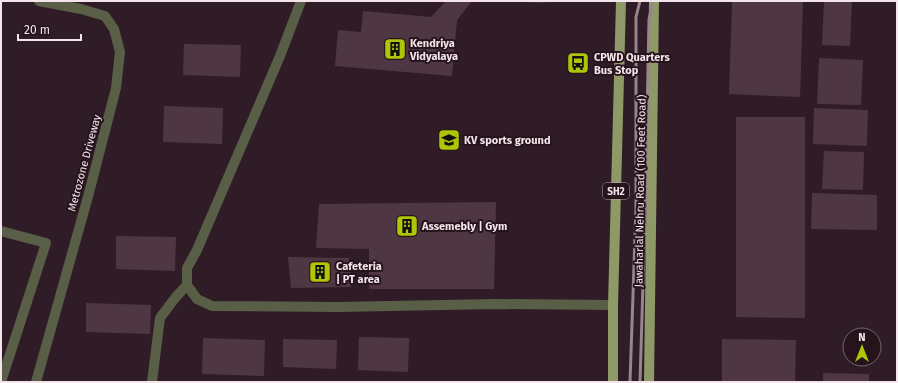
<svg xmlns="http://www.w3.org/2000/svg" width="898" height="383" font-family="'Fira Sans',sans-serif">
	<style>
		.building { fill: #4e3742 }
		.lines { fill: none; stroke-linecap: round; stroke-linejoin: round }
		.minor { stroke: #595e47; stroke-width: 10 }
		.major { stroke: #8f9968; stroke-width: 10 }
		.rail { stroke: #96858d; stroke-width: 3 }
		.labels { text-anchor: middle; stroke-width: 4; stroke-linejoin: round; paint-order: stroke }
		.shield { fill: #26131c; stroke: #b6a6ad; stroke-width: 1 }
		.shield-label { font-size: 10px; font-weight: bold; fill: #f3e5eb }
		.poi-label { font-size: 11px; font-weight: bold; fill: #f3e5eb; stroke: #26131c; text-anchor: start }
		.street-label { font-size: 11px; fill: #f3e5eb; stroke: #26131c }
	</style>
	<rect width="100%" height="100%" fill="#301c26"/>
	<g class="building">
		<polygon points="446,1 472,1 457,20 452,76 335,66 338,30 361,32 363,11 431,17"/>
		<polygon points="524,1 545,1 545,3 524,2"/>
		<polygon points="732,1 803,1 800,97 729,94"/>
		<polygon points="824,1 852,1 850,46 822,45"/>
		<polygon points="184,44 241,45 240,77 183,75"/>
		<polygon points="819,58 863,60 861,105 817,104"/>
		<polygon points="164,106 223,108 222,144 163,142"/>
		<polygon points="814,108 868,110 867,146 813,144"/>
		<polygon points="736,117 805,117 805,318 736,317"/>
		<polygon points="824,151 864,152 863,190 822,189"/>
		<polygon points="812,193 877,195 877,230 811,229"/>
		<polygon points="496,202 494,289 369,289 369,249 316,248 319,204"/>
		<polygon points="116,236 176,237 175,271 116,269"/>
		<polygon points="288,257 349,258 351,287 291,288"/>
		<polygon points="86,303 151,305 150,334 86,332"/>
		<polygon points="359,337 409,338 408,372 358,370"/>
		<polygon points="203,338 265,340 264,376 202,374"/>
		<polygon points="283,339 337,340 336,369 283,367"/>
		<polygon points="722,339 796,340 795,382 722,382"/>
		<polygon points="823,373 869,374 869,382 823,382"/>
	</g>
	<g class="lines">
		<g class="minor">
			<polyline points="301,1 280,56 197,250 187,268 187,285 197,299 212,306 338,307 495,304 613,305"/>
			<polyline points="1,231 46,243 1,382"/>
			<polyline points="36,382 89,193 116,88 120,52 114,29 105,16 81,9 39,1"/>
			<polyline points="152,382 160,318 175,298 187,285"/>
		</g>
		<g class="major">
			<polyline points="613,382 613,305 621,1"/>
			<polyline points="649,382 654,1"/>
		</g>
		<g class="rail">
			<polyline points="630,382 636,208 636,17 640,1"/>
			<polyline points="640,382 645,218 649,19 653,1"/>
		</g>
	</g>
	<defs>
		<g id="building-square" transform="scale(1.15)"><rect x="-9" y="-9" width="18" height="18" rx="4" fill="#afc507" stroke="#26131c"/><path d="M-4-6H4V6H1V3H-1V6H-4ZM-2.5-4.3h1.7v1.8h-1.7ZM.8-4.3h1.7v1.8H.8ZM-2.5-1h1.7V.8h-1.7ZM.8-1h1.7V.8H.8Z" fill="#111"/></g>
		<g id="bus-square" transform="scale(1.15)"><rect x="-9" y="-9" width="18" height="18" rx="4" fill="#afc507" stroke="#26131c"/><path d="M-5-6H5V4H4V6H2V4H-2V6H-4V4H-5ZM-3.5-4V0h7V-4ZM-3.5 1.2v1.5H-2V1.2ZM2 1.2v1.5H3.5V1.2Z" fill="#111"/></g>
		<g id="school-square" transform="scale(1.15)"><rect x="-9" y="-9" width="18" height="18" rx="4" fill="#afc507" stroke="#26131c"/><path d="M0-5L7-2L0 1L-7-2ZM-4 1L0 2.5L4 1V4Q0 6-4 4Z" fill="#111"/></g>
	</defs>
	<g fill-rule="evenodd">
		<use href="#building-square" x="395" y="49"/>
		<use href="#bus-square" x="578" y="63"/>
		<use href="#school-square" x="449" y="140"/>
		<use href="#building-square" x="407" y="226"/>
		<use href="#building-square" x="320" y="272"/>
	</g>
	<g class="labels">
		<rect class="shield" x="603" y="183" width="26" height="16" rx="3"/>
		<g class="shield-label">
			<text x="616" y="195">SH2</text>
		</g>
		<g class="poi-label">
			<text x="410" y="47">Kendriya<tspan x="410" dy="13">Vidyalaya</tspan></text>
			<text x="594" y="61">CPWD Quarters<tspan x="594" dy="13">Bus Stop</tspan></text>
			<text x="464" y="144">KV sports ground</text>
			<text x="422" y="230">Assemebly | Gym</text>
			<text x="336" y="270">Cafeteria<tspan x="336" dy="13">| PT area</tspan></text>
		</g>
		<g class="street-label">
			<text transform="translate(84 163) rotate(-75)" y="4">Metrozone Driveway</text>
			<text transform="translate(640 191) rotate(-89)" y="4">Jawaharlal Nehru Road (100 Feet Road)</text>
		</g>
	</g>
	<rect width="898" height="383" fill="none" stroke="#f3e5eb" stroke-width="4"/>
	<g transform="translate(862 347)"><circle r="19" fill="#26131c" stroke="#78676f"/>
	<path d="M0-3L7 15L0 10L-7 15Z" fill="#afc507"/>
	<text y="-6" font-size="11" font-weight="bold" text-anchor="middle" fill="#f3e5eb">N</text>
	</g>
	<path d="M18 34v6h63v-6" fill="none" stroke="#f3e5eb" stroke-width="2"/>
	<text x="24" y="34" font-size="12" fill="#f3e5eb" stroke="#26131c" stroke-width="3" paint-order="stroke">20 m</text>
</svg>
